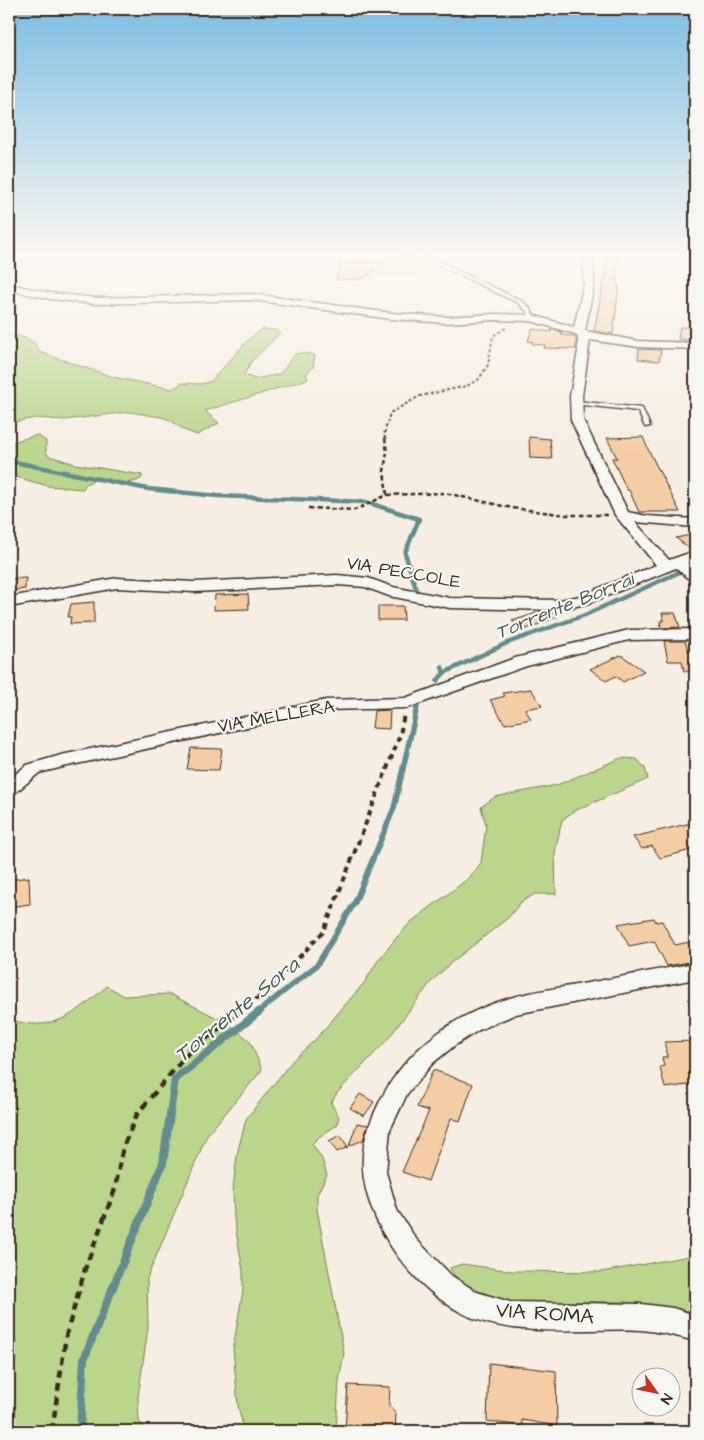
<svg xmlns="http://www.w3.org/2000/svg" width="704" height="1440" font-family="'Architects Daughter',sans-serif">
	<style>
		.built { fill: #f6e4d0 }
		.green { fill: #bad58c; stroke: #7a8055 }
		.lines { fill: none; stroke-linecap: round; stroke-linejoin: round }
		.stream-far2 { stroke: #638c8e; stroke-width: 4.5 }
		.stream-far1 { stroke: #638c8e; stroke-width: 5.5 }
		.stream { stroke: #638c8e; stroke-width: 8 }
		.building { fill: #f5cda5; stroke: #3b2a1e }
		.lane-casing { stroke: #3b2a1e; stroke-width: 3 }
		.street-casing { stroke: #3b2a1e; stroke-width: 3 }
		.path-far3 { stroke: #3b2a1e; stroke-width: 2; stroke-dasharray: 3 2.5; stroke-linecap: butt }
		.path-far2 { stroke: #3b2a1e; stroke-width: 2.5; stroke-dasharray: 4.5 3; stroke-linecap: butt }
		.path-far1 { stroke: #3b2a1e; stroke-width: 4; stroke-dasharray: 5.5 4.5; stroke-linecap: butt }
		.path { stroke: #3b2a1e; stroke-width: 4.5; stroke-dasharray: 8 5.5; stroke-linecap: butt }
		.lane { fill: #f6f6f2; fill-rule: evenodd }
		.street { fill: #f6f6f2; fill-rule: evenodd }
		.labels { text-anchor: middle; stroke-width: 4.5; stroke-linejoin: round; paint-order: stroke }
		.street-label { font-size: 18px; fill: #3b2a1e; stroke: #f6f6f2 }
		.water-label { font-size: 19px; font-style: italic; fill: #4f5b56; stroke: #f6f6f2 }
		.near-street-label { font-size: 21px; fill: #3b2a1e; stroke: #f6f6f2 }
		.near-water-label { font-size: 22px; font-style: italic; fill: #4f5b56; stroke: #f6f6f2 }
	</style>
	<rect width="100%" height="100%" fill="#f6eee3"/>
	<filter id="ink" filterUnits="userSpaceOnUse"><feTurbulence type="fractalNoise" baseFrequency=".02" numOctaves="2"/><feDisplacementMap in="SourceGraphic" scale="10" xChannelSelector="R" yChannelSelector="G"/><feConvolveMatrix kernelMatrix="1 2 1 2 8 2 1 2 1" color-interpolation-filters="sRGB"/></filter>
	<g filter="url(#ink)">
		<polygon class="built" points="342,251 392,251 418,257 434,264 412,277 336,280"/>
		<g class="green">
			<path d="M 262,329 L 277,330 L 280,333 L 251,362 L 244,375 L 256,379 L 279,374 C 295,361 286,348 315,355 L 313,367 L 306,374 L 308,379 L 205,411 L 219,423 L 197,435 L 184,430 L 170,420 L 161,417 L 129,412 L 64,420 L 35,418 L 9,423 L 9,334 C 21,337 36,338 39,352 L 113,377 L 172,389 L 182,383 L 202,384 L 211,381 L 248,340 Z"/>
			<path d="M 37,435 L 46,441 L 46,452 L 49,456 L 75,464 L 142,475 L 142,478 C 124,491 101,471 85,485 L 83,489 L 48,486 L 9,475 L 9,443 Z"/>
			<polygon points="621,758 637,759 645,768 648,779 574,811 562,820 555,852 556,894 535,894 520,903 509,917 452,962 431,982 387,1040 337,1093 331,1103 339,1117 337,1125 319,1137 312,1144 322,1159 327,1175 317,1194 317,1209 344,1353 339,1381 336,1431 244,1431 238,1406 233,1349 243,1290 243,1271 234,1219 233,1190 237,1154 246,1119 293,1060 315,1040 364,983 379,959 398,936 411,922 469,878 481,863 486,825 481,807 495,797 557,785"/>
			<path d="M 107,986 L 124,996 L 170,994 L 229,1024 L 250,1041 L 262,1070 L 207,1135 L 147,1278 L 148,1328 L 138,1397 L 139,1421 L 147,1431 L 9,1431 L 9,1019 C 53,1034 75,1014 107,986 Z"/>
			<polygon points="695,1255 695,1316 625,1302 513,1302 480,1295 460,1284 450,1268 462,1264 512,1271 601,1272"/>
		</g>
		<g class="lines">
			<g class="stream-far2">
				<polyline points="9,461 148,489 218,496 366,502 419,519 405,553 418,595"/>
				<polyline points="444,673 507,643 585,615 695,565"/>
				<polyline points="437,681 444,673 442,667"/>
			</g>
			<polyline class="stream-far1" points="258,1012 317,965 355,902 394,808 417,707"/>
			<polyline class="stream" points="80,1431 84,1359 163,1163 175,1079 260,1011"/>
		</g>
		<g class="building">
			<polygon points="342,251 395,251 403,255 360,279 336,280"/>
			<polygon points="609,251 618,251 616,285 619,286 613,334 594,331"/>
			<polygon points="680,327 695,328 695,341 678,339"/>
			<polygon points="532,329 551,332 552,329 562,332 561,335 574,336 576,338 576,349 544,348 545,345 532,344 533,342 528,341"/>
			<polygon points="639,349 661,350 659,361 638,359"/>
			<polygon points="529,437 550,439 552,459 530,458"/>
			<polygon points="643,437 648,449 680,512 639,512 629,490 627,490 612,458 617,458 607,438"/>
			<polygon points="695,534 695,549 691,550 676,538"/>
			<polygon points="26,578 25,589 9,591 9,579"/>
			<polygon points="248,594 249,609 214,610 215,595"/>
			<polygon points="94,602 94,623 70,624 71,617 68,617 71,604"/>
			<polygon points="378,606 403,606 404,620 378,620"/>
			<polygon points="540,612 555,612 557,617 524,630 512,621"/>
			<polygon points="662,613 675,613 680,627 661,628 660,621 664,621"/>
			<polygon points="664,641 685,641 689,652 695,652 695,672 684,671 682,661 668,661"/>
			<polygon points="621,655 644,671 623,682 616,676 606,681 590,669"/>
			<polygon points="531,689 542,706 525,709 531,719 505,724 490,700 505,696 503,693"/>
			<polygon points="390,710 389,729 372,728 374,711"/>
			<polygon points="191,748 222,749 219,770 187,769"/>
			<polygon points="695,822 695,849 660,858 652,846 642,849 633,837"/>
			<polygon points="29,877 30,904 9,907 9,880"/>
			<polygon points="654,918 656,922 662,921 675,945 695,941 695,961 667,966 654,941 629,946 618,924"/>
			<polygon points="695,1041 695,1084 665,1088 660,1067 664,1066 662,1057 668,1057 664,1042"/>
			<polygon points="433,1070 473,1084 460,1121 451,1118 428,1181 402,1172 429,1111 417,1107"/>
			<polygon points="360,1094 374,1102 364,1116 350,1108"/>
			<polygon points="357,1123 368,1125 363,1140 349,1146"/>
			<polygon points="340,1135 348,1147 337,1152 329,1141"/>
			<polygon points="489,1363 556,1371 557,1426 522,1420 522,1426 487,1421"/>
			<polygon points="348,1385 390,1387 389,1406 396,1414 395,1431 345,1431"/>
		</g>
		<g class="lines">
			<g class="lane-casing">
				<g id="lane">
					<polygon points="397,251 403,251 430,257 522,301 531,309 535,318 530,319 527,311 518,303 426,259"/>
					<polygon points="576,401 642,408 650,426 645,427 638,411 574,404 574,402"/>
				</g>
			</g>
			<g class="street-casing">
				<g id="street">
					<polygon points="583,251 593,251 594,283 585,331 638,341 695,343 695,349 638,347 590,340 582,396 583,420 628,512 647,516 695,519 695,527 635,522 669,560 695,551 695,560 688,563 695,569 695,581 690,580 676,568 589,603 560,610 450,608 389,596 365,587 337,585 194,592 117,588 9,607 9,597 117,578 194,582 337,575 368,578 393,587 450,598 560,600 580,596 656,565 615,515 571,420 570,396 578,351 578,337 575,334 531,321 494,320 446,323 391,319 252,300 96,304 51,299 9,290 9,284 51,293 96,298 252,294 391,313 446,317 494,314 532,315 574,327 584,283"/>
					<polygon points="695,629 695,639 629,640 527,666 407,708 326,710 63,767 39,773 16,792 9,794 9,779 27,765 61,755 326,700 405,698 515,658 629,630"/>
					<path d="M 695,963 L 695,979 L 516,1014 L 479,1030 L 454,1046 L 433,1063 L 407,1094 L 390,1130 L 386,1172 L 397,1210 L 416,1239 L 452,1276 L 477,1292 L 510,1302 L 642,1304 L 673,1308 L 695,1315 L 695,1341 C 677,1336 660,1332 641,1330 C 584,1327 511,1340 460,1312 C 415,1287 379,1240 366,1190 C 358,1156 365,1131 380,1101 C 406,1049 455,1014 510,998 C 533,991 558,988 582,984 C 619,977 657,970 695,963 Z"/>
				</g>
			</g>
			<polyline class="path-far3" points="385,439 384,434 390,413 420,396 467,386 479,379 488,365 493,336 506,328"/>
			<g class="path-far2">
				<polyline points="385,438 387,452 384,471 387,495"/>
				<polyline points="308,508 355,510 387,495 445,493 512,508 567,515 609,515"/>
			</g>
			<polyline class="path-far1" points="240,1012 268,990 324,931 400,735 404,714"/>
			<polyline class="path" points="52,1431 66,1336 85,1269 115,1189 123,1147 137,1114 188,1053 241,1011"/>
			<use href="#lane" class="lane"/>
			<use href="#street" class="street"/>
		</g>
	</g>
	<linearGradient id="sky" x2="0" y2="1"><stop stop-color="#7dbee2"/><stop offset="0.56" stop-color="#fbf7f2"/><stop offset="1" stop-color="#fbf7f2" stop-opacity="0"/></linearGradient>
	<rect width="704" height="452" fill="url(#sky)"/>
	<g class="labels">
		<g class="street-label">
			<text transform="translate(404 572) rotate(10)" y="6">VIA PECCOLE</text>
			<text transform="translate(276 716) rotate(-10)" y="6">VIA MELLERA</text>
		</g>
		<g class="water-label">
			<text transform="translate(564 605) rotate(-22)" y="7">Torrente Borrai</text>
		</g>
		<g class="near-street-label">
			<text transform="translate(545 1313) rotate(4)" y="7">VIA ROMA</text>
		</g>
		<g class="near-water-label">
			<text transform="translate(236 1009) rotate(-39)" y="8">Torrente Sora</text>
		</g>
	</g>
	<rect width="704" height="1440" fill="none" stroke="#f6f6f2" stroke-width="30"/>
	<rect x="15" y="15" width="674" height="1410" fill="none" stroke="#3b2a1e" stroke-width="2" filter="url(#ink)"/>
	<g transform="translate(656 1392) rotate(123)"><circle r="24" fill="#f6f6f2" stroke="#aba49d"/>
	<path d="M0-4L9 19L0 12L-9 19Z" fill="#c8321e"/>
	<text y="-8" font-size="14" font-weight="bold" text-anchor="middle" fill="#3b2a1e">N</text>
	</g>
</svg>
